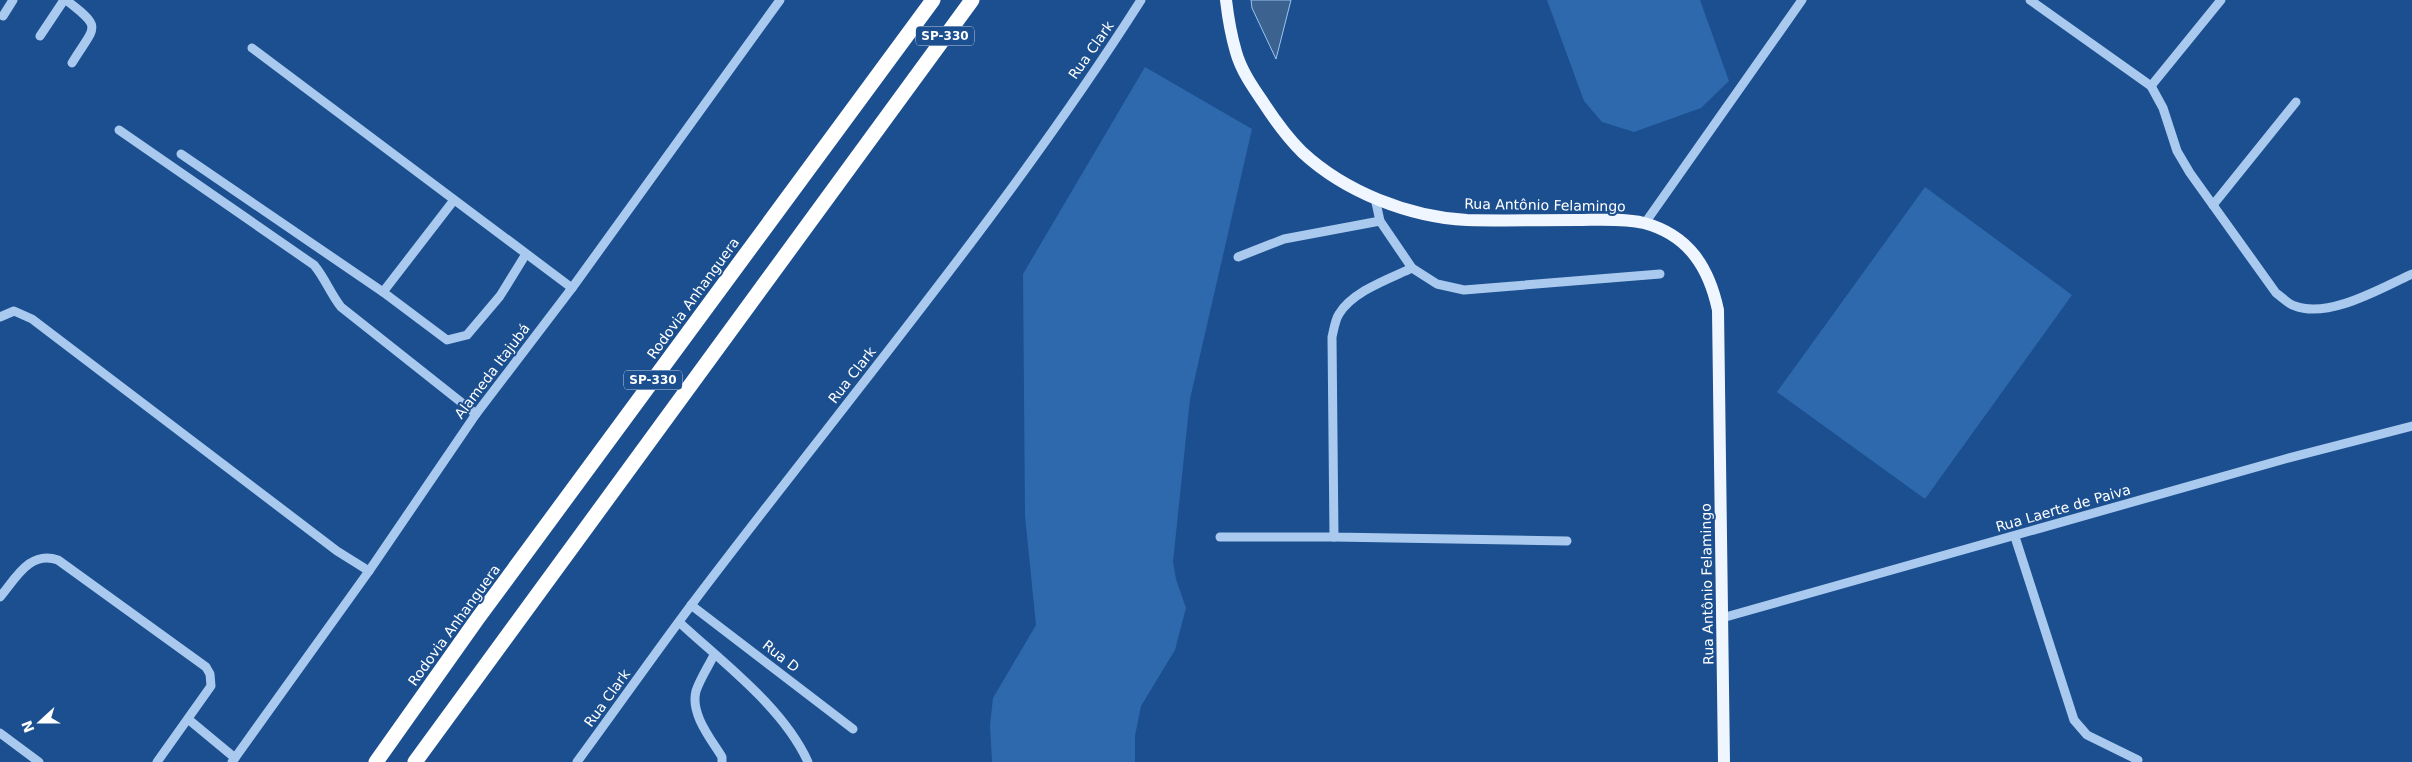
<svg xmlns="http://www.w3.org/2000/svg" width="2412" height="762" font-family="'DejaVu Sans',sans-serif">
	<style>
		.green { fill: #2e69ad }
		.water { fill: #3c6290; stroke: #9cc4f0 }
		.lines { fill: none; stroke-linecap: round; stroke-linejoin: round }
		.minor { stroke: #a9c9ee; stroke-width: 9 }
		.major { stroke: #f0f6ff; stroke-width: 12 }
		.highway { stroke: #fff; stroke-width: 15 }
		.labels { text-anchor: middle; stroke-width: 4; stroke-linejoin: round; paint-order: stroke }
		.shield { fill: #1b4f8f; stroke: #bbcadd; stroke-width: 1 }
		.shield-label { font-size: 12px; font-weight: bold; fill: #fff }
		.street-label { font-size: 14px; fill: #fff; stroke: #1b4f8f }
	</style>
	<rect width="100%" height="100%" fill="#1b4f8f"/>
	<g class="green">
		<polygon points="1547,0 1700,0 1729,81 1701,108 1634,132 1602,122 1584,101"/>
		<polygon points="1145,67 1252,129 1190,399 1173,562 1176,579 1186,608 1175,650 1141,706 1135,736 1135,762 992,762 990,725 993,698 1036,625 1025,516 1023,274"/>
		<polygon points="1925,187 2072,295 1925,499 1777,392"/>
	</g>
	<polygon class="water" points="1251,0 1291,0 1276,59 1252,8"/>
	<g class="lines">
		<g class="minor">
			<path d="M 66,0 C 104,29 95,25 72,63"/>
			<path d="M 2030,0 L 2151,86 L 2163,108 L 2177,151 L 2190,173 L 2276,293 C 2282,297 2288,304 2295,306 C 2329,319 2381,288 2412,274"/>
			<polyline points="3,16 13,0"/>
			<polyline points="40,36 64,0"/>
			<polyline points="252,48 572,288"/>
			<polyline points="2151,86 2221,0"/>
			<path d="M 119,130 L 314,265 C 325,278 330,293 341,307 L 476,414"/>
			<polyline points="181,154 383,292 447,340 467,335 500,296 526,254"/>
			<polyline points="1375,198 1380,221 1412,268 1437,284 1464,290 1660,274"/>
			<polyline points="2213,205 2296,102"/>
			<polyline points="1645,223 1802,0"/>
			<polyline points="1238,257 1284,239 1380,221"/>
			<path d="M 1412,268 C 1389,279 1353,291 1339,314 C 1335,320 1334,329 1332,337 L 1334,537 L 1567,541"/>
			<polyline points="383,292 454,200"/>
			<polyline points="0,317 14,311 32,319 337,551 369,571"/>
			<polyline points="1220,537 1334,537"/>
			<polyline points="2015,537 2074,720 2087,735 2138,760"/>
			<path d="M 0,597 C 16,578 30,550 58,560 L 206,667 L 210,674 L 211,686 L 157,762"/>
			<polyline points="691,605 853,729"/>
			<polyline points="1722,618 2285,459 2412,426"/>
			<path d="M 679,622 C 723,663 783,707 808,762"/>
			<path d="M 714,655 C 708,667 700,679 696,691 C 690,714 711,739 722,757 L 722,762"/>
			<polyline points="188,719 235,758"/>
			<polyline points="0,733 39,762"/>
			<polyline points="232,762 369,571 476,414 572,288 780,0"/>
			<path d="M 577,762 C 616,709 653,656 692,604 C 843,404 1006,212 1141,0"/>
		</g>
		<path class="major" d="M 1226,0 C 1228,17 1231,35 1236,52 C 1241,70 1252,86 1263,102 C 1274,119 1287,137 1302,152 C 1345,192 1409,217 1467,220 C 1503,221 1540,220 1576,220 C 1598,220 1623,218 1644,223 C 1689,235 1709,268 1718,310 L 1724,762"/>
		<g class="highway">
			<polyline points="376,762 478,618 933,0"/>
			<polyline points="415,762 972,0"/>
		</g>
	</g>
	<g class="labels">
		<g class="shield">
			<rect x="916" y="26.5" width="58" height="19" rx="4"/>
			<rect x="624" y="370.5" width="58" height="19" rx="4"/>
		</g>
		<g class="shield-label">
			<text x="945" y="40">SP-330</text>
			<text x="653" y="384">SP-330</text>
		</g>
		<g class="street-label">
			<text transform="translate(1091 50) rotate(-55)" y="5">Rua Clark</text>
			<text transform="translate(1545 205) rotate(1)" y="5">Rua Antônio Felamingo</text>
			<text transform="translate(693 298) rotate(-54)" y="5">Rodovia Anhanguera</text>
			<text transform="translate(492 371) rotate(-53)" y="5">Alameda Itajubá</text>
			<text transform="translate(852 375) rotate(-52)" y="5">Rua Clark</text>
			<text transform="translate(2063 508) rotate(-16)" y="5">Rua Laerte de Paiva</text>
			<text transform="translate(1707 584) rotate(-91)" y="5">Rua Antônio Felamingo</text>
			<text transform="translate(454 625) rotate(-54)" y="5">Rodovia Anhanguera</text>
			<text transform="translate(781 656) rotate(38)" y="5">Rua D</text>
			<text transform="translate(607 698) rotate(-54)" y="5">Rua Clark</text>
		</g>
	</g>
	<g transform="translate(40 722) rotate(249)" stroke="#1b4f8f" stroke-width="4" paint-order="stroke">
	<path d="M0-4L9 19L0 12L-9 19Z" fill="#ffffff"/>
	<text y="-8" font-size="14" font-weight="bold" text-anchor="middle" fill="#ffffff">N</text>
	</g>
</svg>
